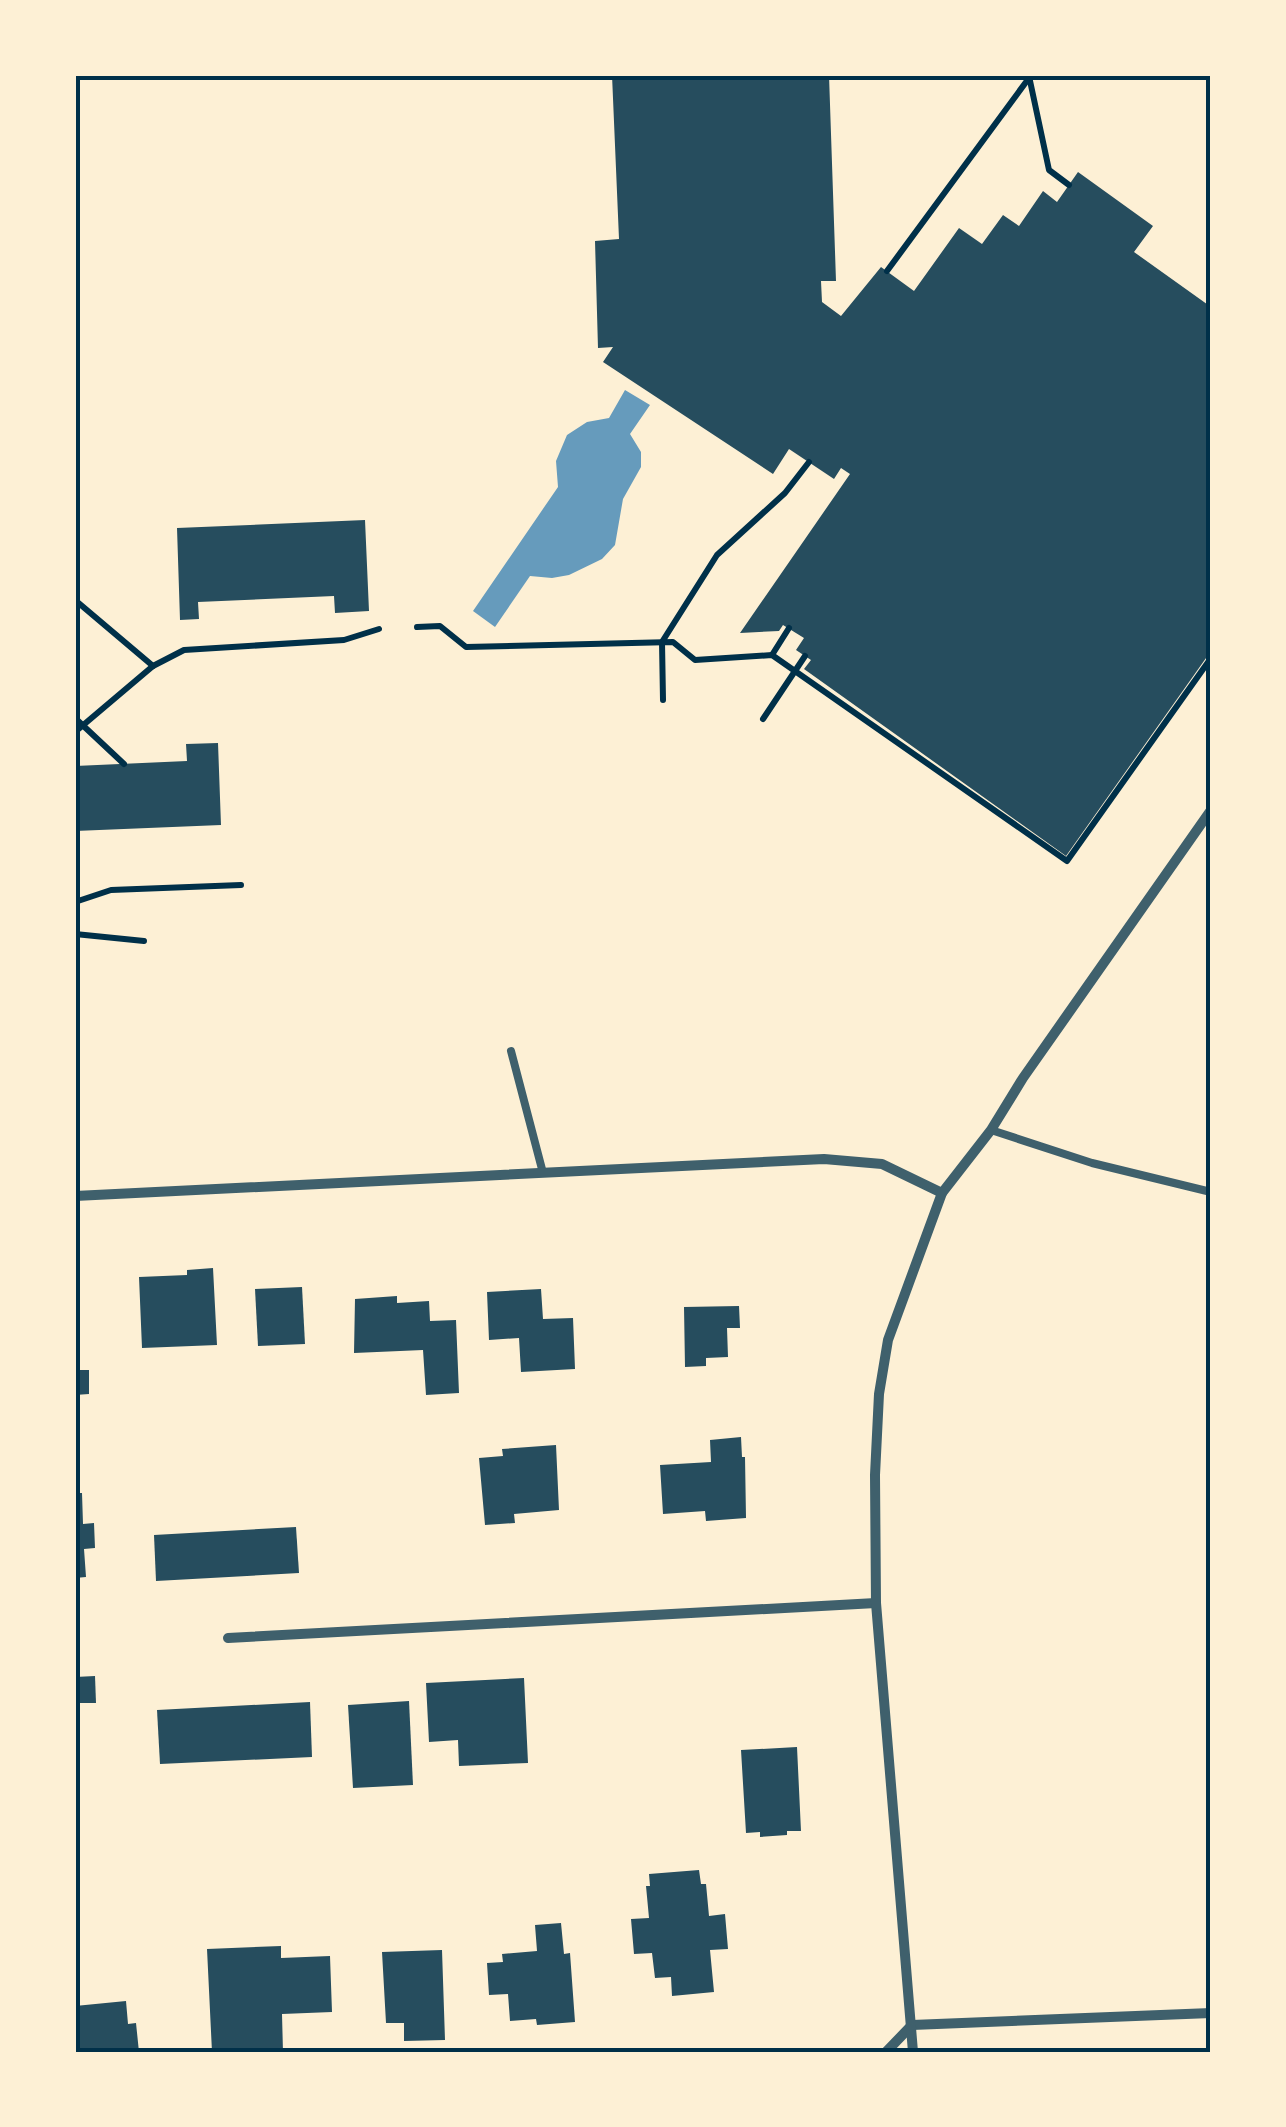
<svg xmlns="http://www.w3.org/2000/svg" width="1286" height="2127" font-family="'Public Sans',sans-serif">
	<style>
		.water { fill: #669bbc }
		.building { fill: #264d5e }
		.lines { fill: none; stroke-linecap: round; stroke-linejoin: round }
		.path { stroke: #003049; stroke-width: 6 }
		.service { stroke: #3f606c; stroke-width: 8 }
		.minor { stroke: #3f606c; stroke-width: 10 }
		.neatline { fill: none; stroke: #003049; stroke-width: 4 }
	</style>
	<rect width="100%" height="100%" fill="#fdf0d5"/>
	<polygon class="water" points="625,390 650,405 630,434 641,452 641,467 623,499 615,545 602,559 569,575 552,578 530,576 495,627 473,611 558,487 556,461 567,435 587,422 609,418"/>
	<g class="building">
		<polygon points="612,75 829,75 836,281 821,281 822,302 841,316 881,267 914,291 959,228 982,244 1003,215 1019,226 1043,191 1057,202 1078,172 1153,226 1134,252 1211,307 1211,651 1066,856 804,669 811,660 796,650 804,638 783,625 779,631 740,633 850,474 841,468 834,479 789,449 773,474 603,362 613,347 598,348 595,241 619,239"/>
		<polygon points="365,520 369,611 335,613 334,596 198,602 199,619 180,620 177,528"/>
		<polygon points="218,743 221,825 75,831 75,766 187,761 186,744"/>
		<polygon points="213,1268 217,1345 142,1348 139,1277 187,1275 187,1270"/>
		<polygon points="302,1287 305,1344 258,1346 255,1289"/>
		<polygon points="541,1289 543,1319 573,1318 575,1369 521,1372 519,1338 489,1340 487,1292"/>
		<polygon points="397,1296 397,1303 429,1301 430,1321 456,1320 459,1393 426,1395 423,1350 354,1353 355,1299"/>
		<polygon points="739,1306 740,1328 727,1328 728,1357 706,1358 706,1366 685,1367 684,1307"/>
		<polygon points="75,1370 89,1370 89,1394 75,1395"/>
		<polygon points="741,1437 742,1457 745,1457 746,1518 706,1521 705,1511 663,1514 660,1465 711,1462 710,1440"/>
		<polygon points="556,1445 559,1510 514,1514 515,1523 485,1525 479,1458 503,1456 502,1449"/>
		<polygon points="75,1493 82,1493 83,1524 94,1523 95,1548 84,1549 86,1577 75,1578"/>
		<polygon points="296,1527 299,1573 156,1581 154,1535"/>
		<polygon points="95,1676 96,1703 75,1703 75,1677"/>
		<polygon points="524,1678 528,1763 459,1766 458,1740 429,1742 426,1683"/>
		<polygon points="409,1701 413,1785 353,1788 348,1705"/>
		<polygon points="310,1702 312,1757 160,1764 157,1710"/>
		<polygon points="797,1747 801,1831 787,1831 787,1835 760,1837 760,1832 746,1833 741,1750"/>
		<polygon points="699,1870 701,1884 706,1884 709,1916 725,1914 728,1949 710,1950 714,1992 672,1996 671,1977 655,1978 652,1953 634,1954 631,1919 649,1918 646,1886 650,1886 649,1874"/>
		<polygon points="561,1923 564,1954 570,1953 575,2022 537,2025 536,2019 510,2021 508,1994 489,1995 487,1963 503,1962 502,1954 537,1951 535,1925"/>
		<polygon points="281,1946 281,1958 330,1956 332,2012 282,2014 283,2052 212,2052 207,1949"/>
		<polygon points="442,1950 445,2040 404,2041 404,2023 386,2023 382,1952"/>
		<polygon points="126,2001 128,2024 136,2023 139,2052 75,2052 75,2006"/>
	</g>
	<g class="lines">
		<g class="path">
			<polyline points="1029,76 1049,170 1069,185"/>
			<polyline points="887,271 1029,78"/>
			<polyline points="75,600 153,666"/>
			<polyline points="417,627 440,626 466,647 673,642 695,660 772,655 1067,861 1211,658"/>
			<polyline points="772,655 789,628"/>
			<polyline points="663,700 662,642 717,555 785,493 809,462"/>
			<polyline points="75,718 124,764"/>
			<polyline points="763,719 805,656"/>
			<polyline points="75,732 153,666 184,650 344,640 379,629"/>
			<polyline points="75,902 111,890 241,885"/>
			<polyline points="75,934 144,941"/>
		</g>
		<g class="service">
			<polyline points="511,1051 543,1173"/>
			<polyline points="991,1130 1092,1163 1211,1192"/>
		</g>
		<g class="minor">
			<polyline points="75,1196 824,1159 882,1164 942,1193"/>
			<polyline points="228,1638 876,1603"/>
			<polyline points="886,2052 912,2025 1211,2013"/>
			<polyline points="913,2052 876,1603 875,1475 879,1394 888,1340 942,1193 991,1130 1023,1078 1211,810"/>
		</g>
	</g>
	<rect width="1286" height="2127" fill="none" stroke="#fdf0d5" stroke-width="155"/>
	<rect x="78" y="78" width="1130" height="1972" class="neatline"/>
</svg>
